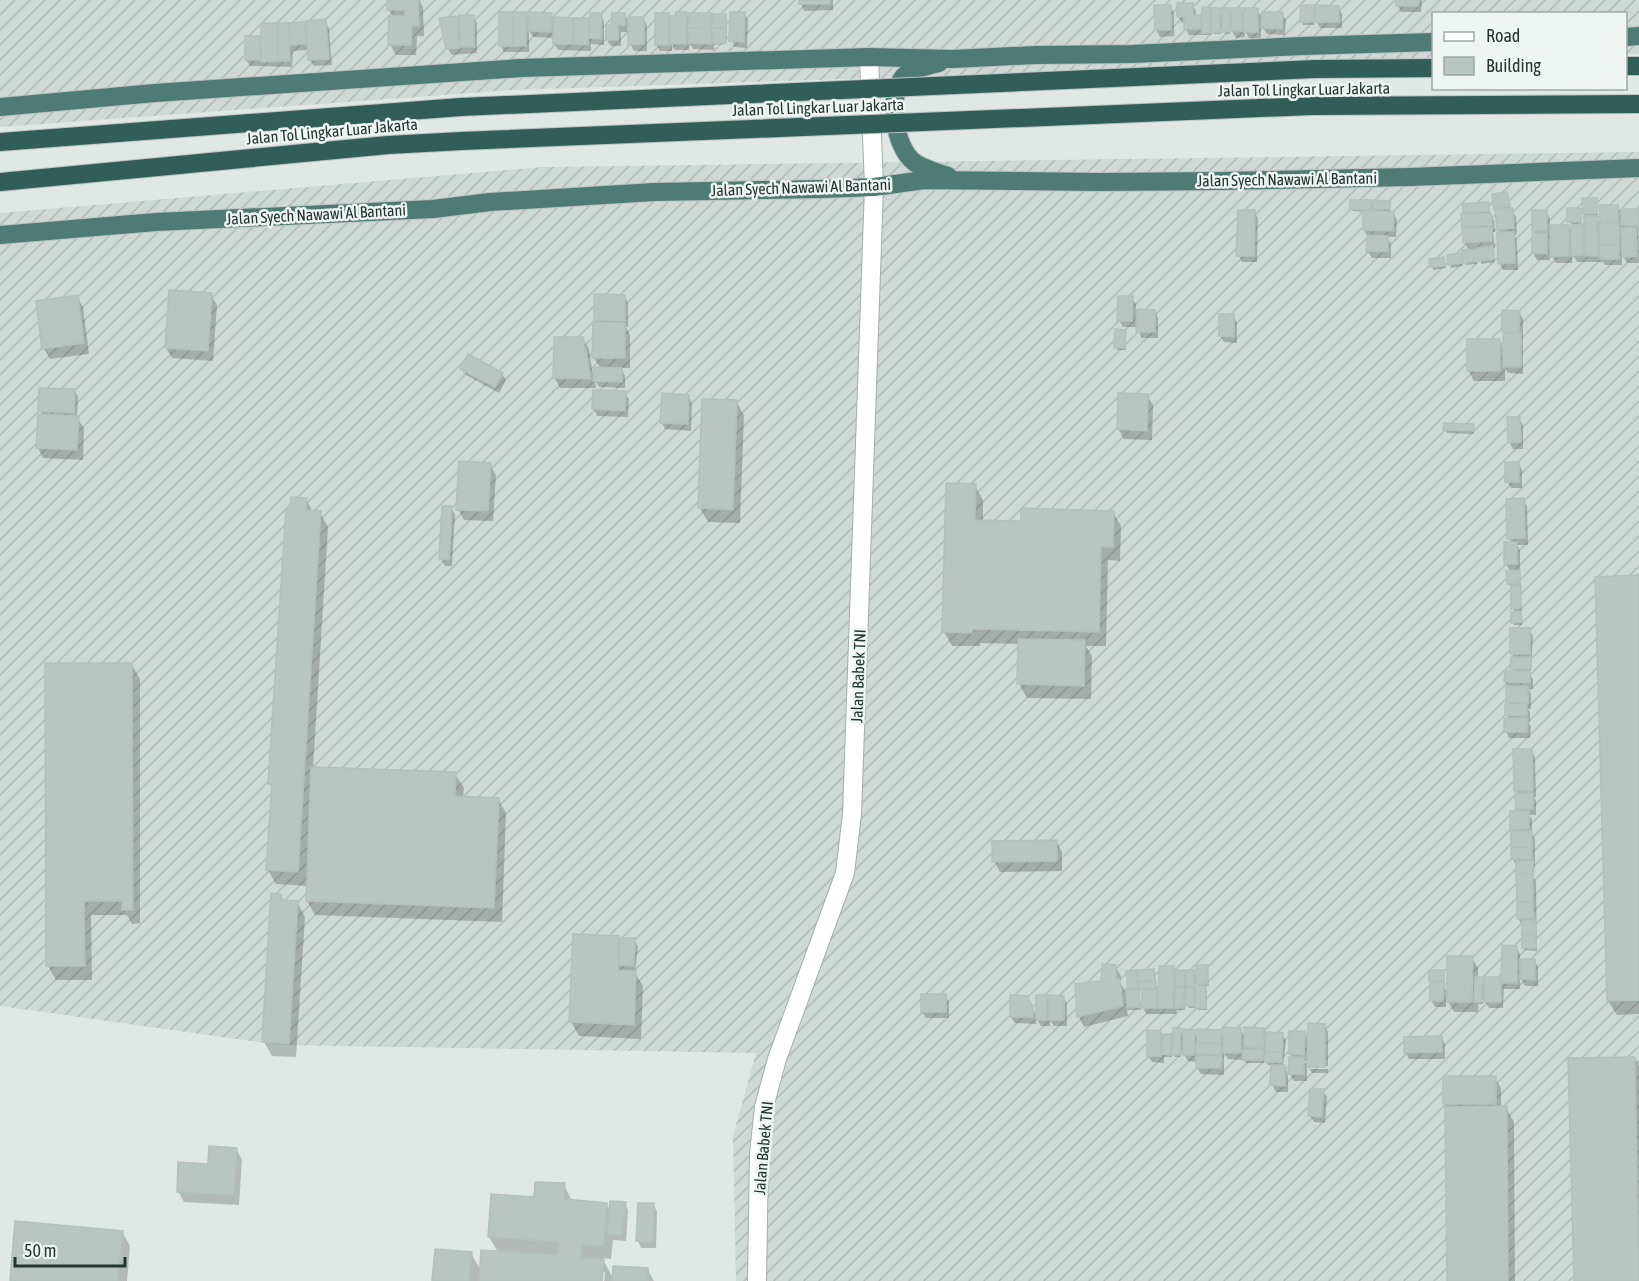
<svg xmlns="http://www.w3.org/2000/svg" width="1639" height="1281" font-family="'Asap Condensed',sans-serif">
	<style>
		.industrial { fill: url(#industrial-furrows) }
		.shadow { fill: #0003; fill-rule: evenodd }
		.building { fill: #b8c5c1; stroke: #b2c1bc; stroke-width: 1.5 }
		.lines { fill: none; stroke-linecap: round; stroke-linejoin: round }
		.tertiary-casing { stroke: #a3afac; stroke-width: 20 }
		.trunk-casing { stroke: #bdc3c2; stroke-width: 20 }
		.motorway-casing { stroke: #bdc3c2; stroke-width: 20 }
		.tertiary { stroke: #fff; stroke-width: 18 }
		.trunk { stroke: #4e7b74; stroke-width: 18 }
		.motorway { stroke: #325e58; stroke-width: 18 }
		.motorway-bridge-casing { stroke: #bdc3c2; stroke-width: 20; stroke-linecap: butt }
		.motorway-bridge { stroke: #325e58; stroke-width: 18 }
		.labels { text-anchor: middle; stroke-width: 5; stroke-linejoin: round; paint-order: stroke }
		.street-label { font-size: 16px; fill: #223632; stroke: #eff5f3 }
	</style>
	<defs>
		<pattern id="industrial-furrows" width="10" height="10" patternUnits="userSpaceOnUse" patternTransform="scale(1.5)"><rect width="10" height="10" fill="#ced8d4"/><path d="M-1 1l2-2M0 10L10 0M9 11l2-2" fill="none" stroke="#b1bab6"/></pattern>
	</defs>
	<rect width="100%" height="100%" fill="#dfe8e5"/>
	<g class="industrial">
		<polygon points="0,0 1639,0 1639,54 1626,54 1626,14 1434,14 1433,60 512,90 0,127"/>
		<polygon points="1639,152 1639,1281 736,1281 733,1136 756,1053 280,1045 0,1006 0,213 543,167"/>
	</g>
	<g class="shadow">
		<polygon points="389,0 419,0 423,7 424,36 417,36 416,55 396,55 390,44 393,17 389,10"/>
		<polygon points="800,0 833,0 833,10 804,11"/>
		<polygon points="1397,0 1422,0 1421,12 1401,12 1397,5"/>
		<polygon points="1192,5 1196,11 1196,17 1200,17 1203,22 1204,9 1219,10 1223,17 1229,10 1232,16 1241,10 1245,17 1257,10 1263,20 1282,14 1286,20 1285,35 1267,34 1261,25 1261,38 1249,38 1245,31 1245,37 1236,38 1230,28 1230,34 1225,34 1221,26 1221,34 1214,34 1211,28 1211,35 1189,35 1185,28 1185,23 1182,23 1178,17"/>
		<polygon points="1156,7 1170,7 1174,13 1174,36 1160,37 1156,30"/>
		<polygon points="1313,7 1317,13 1338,7 1342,14 1342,28 1320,28 1314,17 1314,25 1303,25 1302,22"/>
		<polygon points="525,13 530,21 551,14 553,19 588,19 591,25 601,15 604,21 604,45 591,44 591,51 558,50 554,43 555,38 533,37 529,30 529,52 504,52 500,45"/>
		<polygon points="744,13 748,20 747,48 734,47 733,41 730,41"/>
		<polygon points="624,14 630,25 643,18 647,25 647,51 634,51 630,44 630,32 621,32 621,46 611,46 607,40 613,27"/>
		<polygon points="686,14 690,20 711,15 714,20 726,16 727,41 714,41 714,44 727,45 714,45 714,50 693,49 689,42 689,50 675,50 672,44 672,51 660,51 656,44 668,15 670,17 677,17"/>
		<polygon points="473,16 477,23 477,53 452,55 448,49 457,17 461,24"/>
		<polygon points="325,21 329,28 332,65 314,66 310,60 309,50 293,51 292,67 250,66 246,60 246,37 263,37 262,25 308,24"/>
		<polygon points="1507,193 1510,210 1516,216 1517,234 1514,235 1517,240 1518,270 1503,270 1500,264 1501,234 1498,229 1496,208"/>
		<polygon points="1596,199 1598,216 1595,216 1601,225 1601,206 1617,206 1623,215 1638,211 1639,263 1627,263 1622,254 1622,265 1605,265 1603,262 1577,262 1572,253 1572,263 1556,263 1550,253 1550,260 1537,260 1533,253 1533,234 1536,234 1533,231 1546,212 1550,218 1550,227 1568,226 1573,235 1572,224 1569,222 1580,210 1582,226 1586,226 1587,218 1584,213"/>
		<polygon points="1370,202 1374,208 1389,202 1391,213 1393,213 1397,220 1396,237 1387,237 1391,244 1391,258 1372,258 1368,251 1368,237 1364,230 1365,212 1353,211 1351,209"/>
		<polygon points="1488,204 1490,214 1494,221 1495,232 1493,232 1495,248 1492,248 1495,262 1481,264 1479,249 1473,249 1477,264 1466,265 1465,262 1469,251 1465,243 1465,229 1463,226 1466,215 1464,213"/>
		<polygon points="1254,212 1258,218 1257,262 1242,262 1238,255"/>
		<polygon points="1460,255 1463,266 1451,268 1449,256"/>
		<polygon points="1443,259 1446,268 1433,270 1431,260"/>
		<polygon points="211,295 217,305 213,361 172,358 166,348"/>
		<polygon points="596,296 625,297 628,303 628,327 626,327 630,335 630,368 621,368 625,376 625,388 599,387 595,380 596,388 560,388 554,377 583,339 589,349 593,375 600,368 594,358 597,324 595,320"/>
		<polygon points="77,297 83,307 89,354 50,359 44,349"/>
		<polygon points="1132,298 1136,304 1136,310 1155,311 1158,318 1158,338 1141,338 1138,327 1123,327 1119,320"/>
		<polygon points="1519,312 1523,319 1523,374 1508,373 1505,368 1505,381 1474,381 1468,370 1499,341 1504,349 1503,331"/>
		<polygon points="1233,316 1237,322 1237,343 1224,342 1220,336"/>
		<polygon points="1125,331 1126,350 1117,350 1116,347"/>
		<polygon points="462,369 502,374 506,380 499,393 466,375"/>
		<polygon points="75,391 78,397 77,418 84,428 83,460 43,458 38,448 43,416 40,411"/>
		<polygon points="625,393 629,399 628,417 597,416 594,409"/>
		<polygon points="1119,394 1147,395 1153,405 1152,440 1124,439 1118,429"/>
		<polygon points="688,396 692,403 691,431 665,429 662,423"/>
		<polygon points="736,401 744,415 740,523 708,522 700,508"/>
		<polygon points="1519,418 1523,425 1523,449 1513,449 1509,442"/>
		<polygon points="1473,426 1474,434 1447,433 1445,430"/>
		<polygon points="1518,463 1522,470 1522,488 1511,488 1507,481"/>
		<polygon points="490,465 496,475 493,521 464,520 458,509"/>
		<polygon points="975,486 983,500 983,522 1022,523 1113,512 1121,526 1120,561 1108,560 1106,646 1086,646 1092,656 1091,699 1027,698 1019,684 1020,644 980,643 980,646 952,646 944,632"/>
		<polygon points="306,499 313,512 320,513 328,527 313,769 455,774 464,788 463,798 498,799 506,813 502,922 315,915 307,901 308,886 276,884 268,870 273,790 270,784"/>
		<polygon points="1523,500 1527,506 1528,545 1517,545 1520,550 1520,570 1518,570 1520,574 1522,611 1519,611 1522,616 1522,625 1514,625 1513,622 1515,613 1513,608 1512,587 1508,584 1511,572 1506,564 1512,543 1509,539"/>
		<polygon points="451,508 455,514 452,566 445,566 441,559"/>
		<polygon points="1639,577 1639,1014 1617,1015 1608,1001"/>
		<polygon points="1529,630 1533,636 1531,671 1528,671 1533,679 1533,689 1528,689 1531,694 1531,709 1528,709 1530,712 1530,722 1528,722 1531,726 1530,738 1509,738 1506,731 1509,719 1506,715 1510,705 1506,682 1514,672 1512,668 1514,659 1512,654"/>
		<polygon points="132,665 140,679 140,923 132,924 127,915 91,915 92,980 56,980 48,966"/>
		<polygon points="1531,750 1535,757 1536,797 1534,797 1536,801 1536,815 1529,815 1532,819 1532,834 1535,839 1535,865 1533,876 1536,882 1537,951 1525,950 1523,948 1522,925 1518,918 1516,866 1513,859 1512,833 1514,833 1512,829 1519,812 1517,809 1518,794 1516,790"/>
		<polygon points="1057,842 1062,852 1062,871 1000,872 994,861"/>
		<polygon points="280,895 284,902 297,902 305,917 296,1057 272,1056 264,1042"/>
		<polygon points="618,938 621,943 634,940 638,946 635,973 643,986 641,1039 579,1036 571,1022"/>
		<polygon points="1516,947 1520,954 1520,960 1535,961 1538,967 1538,986 1525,986 1520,976 1520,989 1504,989 1503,1008 1489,1008 1483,998 1483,1004 1478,1004 1478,1012 1454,1012 1446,998 1446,1007 1435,1007 1431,1000 1433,983 1431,980 1443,972 1445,983 1442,983 1448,993 1472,958 1478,968 1478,978 1482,978 1485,985 1485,978 1503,979"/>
		<path d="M 1115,966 L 1121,976 L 1121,984 L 1126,992 L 1131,991 L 1130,989 L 1135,972 L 1140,980 L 1154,970 L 1157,991 L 1160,991 L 1173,968 L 1175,971 L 1184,971 L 1188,977 L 1193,971 L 1197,978 L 1207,967 L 1209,986 L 1205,986 L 1207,991 L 1207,1010 L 1198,1010 L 1195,1004 L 1195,1008 L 1189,1008 L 1185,1002 L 1185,1010 L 1177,1010 L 1176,1014 L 1147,1014 L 1143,1008 L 1143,991 L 1138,983 L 1141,1010 L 1127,1010 L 1128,1016 L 1084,1027 L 1079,1017 L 1076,985 L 1103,982 ZM 1195,979 L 1200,988 L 1195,988 Z"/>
		<polygon points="945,995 949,1002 949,1018 926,1018 922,1012"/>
		<polygon points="1047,996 1050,1003 1063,997 1067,1004 1067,1026 1054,1026 1050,1020 1050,1026 1041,1026 1036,1017 1036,1024 1015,1023 1011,1017 1026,997 1037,1017"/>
		<polygon points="1324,1025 1328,1032 1328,1066 1310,1066 1310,1069 1328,1069 1328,1073 1312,1073 1309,1067 1309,1061 1304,1061 1307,1065 1307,1081 1294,1081 1290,1074 1290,1059 1293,1059 1290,1054 1304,1032 1309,1041"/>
		<polygon points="1180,1029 1184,1037 1194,1031 1199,1040 1220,1031 1225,1038 1241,1029 1245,1038 1264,1029 1266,1034 1282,1034 1286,1041 1283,1067 1288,1073 1288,1092 1276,1092 1272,1085 1272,1065 1268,1065 1264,1057 1264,1063 1246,1063 1244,1060 1228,1059 1224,1052 1224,1075 1201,1074 1197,1068 1197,1062 1188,1061 1181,1050 1181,1057 1175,1057 1172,1051 1172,1057 1164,1057 1164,1063 1152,1062 1148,1056 1160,1032 1163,1036 1170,1036 1174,1042"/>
		<polygon points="1441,1038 1445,1044 1445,1059 1409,1059 1406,1052"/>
		<polygon points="1635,1058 1639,1066 1639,1281 1575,1281"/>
		<polygon points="1495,1078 1501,1088 1501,1108 1506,1108 1514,1122 1515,1281 1448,1281 1447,1107 1445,1103"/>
		<polygon points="1323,1091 1327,1097 1325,1123 1314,1122 1310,1116"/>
		<polygon points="236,1149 242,1160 239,1205 184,1202 178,1191 209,1166"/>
		<polygon points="564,1185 572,1201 606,1204 611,1212 625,1204 628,1210 626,1241 613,1240 611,1259 602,1258 613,1278 648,1270 654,1281 604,1281 605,1272 602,1272 601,1281 434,1281 471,1253 481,1271 498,1252 489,1237 535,1199"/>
		<polygon points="653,1205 657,1211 656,1248 641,1248 638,1241"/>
		<polygon points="122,1232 130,1246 127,1281 11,1281"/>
	</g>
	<g class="building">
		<polygon points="387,0 418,0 419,26 412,26 411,45 388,45 389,16 405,16 405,10 387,10"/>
		<rect x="799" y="0" width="31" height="4"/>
		<polygon points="1396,0 1419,0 1418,6 1396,6"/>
		<polygon points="1177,3 1193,3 1193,15 1201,15 1201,29 1184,29 1184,17 1177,17"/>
		<polygon points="1154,5 1171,5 1171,30 1155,30"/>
		<polygon points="1301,5 1314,5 1313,22 1300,22"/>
		<polygon points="1315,5 1339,6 1339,22 1315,22"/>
		<rect x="1202" y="7" width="8" height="26"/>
		<rect x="1211" y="8" width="9" height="24"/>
		<polygon points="1222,8 1229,8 1230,32 1222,32"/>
		<rect x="1231" y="8" width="11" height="23"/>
		<polygon points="1244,8 1258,8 1258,32 1243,32"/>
		<rect x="499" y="12" width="14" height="34"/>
		<rect x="513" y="12" width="13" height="34"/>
		<polygon points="528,12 552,13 551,32 528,31"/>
		<polygon points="676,12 687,12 686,44 670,44 670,16 676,16"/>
		<polygon points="730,12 745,12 744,42 729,41"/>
		<polygon points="1262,12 1283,12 1282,29 1261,28"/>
		<polygon points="590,13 602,13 601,39 589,38"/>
		<polygon points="612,13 625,13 625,25 618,25 618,40 606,40 606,25 611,25"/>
		<rect x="655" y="13" width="14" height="32"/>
		<polygon points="689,13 712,13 711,29 688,28"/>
		<polygon points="713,14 726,14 726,28 712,28"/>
		<polygon points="459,15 474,15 474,47 460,47"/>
		<polygon points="458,16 459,48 446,49 439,18"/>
		<polygon points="553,17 574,18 573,44 553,44"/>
		<polygon points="628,17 644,17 644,44 628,45"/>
		<polygon points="574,18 589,18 588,45 573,44"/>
		<polygon points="326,19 329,59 308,60 306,21"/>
		<polygon points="305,22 306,44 290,45 289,23"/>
		<polygon points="261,23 278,23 278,61 261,62"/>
		<polygon points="278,23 289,23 290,61 278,61"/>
		<polygon points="688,28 711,29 711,44 688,43"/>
		<rect x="712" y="28" width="14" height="15"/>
		<rect x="245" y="36" width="15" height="24"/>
		<polygon points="1507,192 1510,206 1494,209 1492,194"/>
		<polygon points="1582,198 1597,198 1597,213 1583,214"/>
		<polygon points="1350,200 1371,200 1371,210 1350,209"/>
		<polygon points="1373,200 1390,201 1390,209 1373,209"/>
		<polygon points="1489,202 1489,211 1463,213 1462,204"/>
		<polygon points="1599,205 1618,205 1618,222 1600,222"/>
		<polygon points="1513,208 1514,228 1497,230 1495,209"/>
		<rect x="1567" y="208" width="14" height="14"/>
		<polygon points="1621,209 1639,209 1638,226 1621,225"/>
		<polygon points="1238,210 1255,210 1254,256 1236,256"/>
		<polygon points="1363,210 1394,212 1393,231 1363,230"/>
		<rect x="1532" y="210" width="15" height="21"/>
		<polygon points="1491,213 1492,225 1462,227 1461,214"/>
		<polygon points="1584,216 1597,216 1598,256 1585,256"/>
		<rect x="1599" y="223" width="20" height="21"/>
		<polygon points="1583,224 1584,255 1571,256 1571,225"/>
		<polygon points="1550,225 1569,225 1569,256 1550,257"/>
		<polygon points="1492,227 1492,241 1463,243 1462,228"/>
		<polygon points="1636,227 1637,256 1622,257 1621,228"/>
		<polygon points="1497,232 1514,232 1515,263 1498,264"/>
		<polygon points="1532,233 1547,233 1547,254 1532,253"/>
		<polygon points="1367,235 1388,236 1388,252 1366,251"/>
		<polygon points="1599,245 1619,245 1619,259 1600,259"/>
		<polygon points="1493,246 1494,259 1478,261 1477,248"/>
		<polygon points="1475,249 1476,261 1463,263 1462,250"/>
		<polygon points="1461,253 1462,263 1448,265 1447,255"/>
		<polygon points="1444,257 1445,266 1430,267 1429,259"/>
		<polygon points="169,290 212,293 208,351 165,348"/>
		<polygon points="594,294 625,295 625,321 594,320"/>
		<polygon points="78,295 84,343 42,349 36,301"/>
		<polygon points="1118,296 1133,296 1132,321 1117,321"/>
		<polygon points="1137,309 1155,310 1155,332 1136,332"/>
		<polygon points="1502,310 1520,311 1519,332 1502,332"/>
		<polygon points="1219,314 1234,314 1234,337 1219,336"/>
		<polygon points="593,322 625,323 625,358 592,358"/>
		<polygon points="1115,329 1126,330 1125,348 1114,348"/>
		<rect x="1503" y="333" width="18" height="34"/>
		<polygon points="554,337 583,337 591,379 553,378"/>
		<rect x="1467" y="339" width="33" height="32"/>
		<polygon points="468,354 503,373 495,387 460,369"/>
		<polygon points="594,367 622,368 622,382 593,381"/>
		<polygon points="39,388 75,389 74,413 38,411"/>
		<polygon points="593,390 626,391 625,411 592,409"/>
		<polygon points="662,393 689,395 688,424 660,423"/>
		<polygon points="1118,393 1148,394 1147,431 1117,429"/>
		<polygon points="702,399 737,400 733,510 698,508"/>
		<polygon points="38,414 79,416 77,450 36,448"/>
		<polygon points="1507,417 1520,417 1521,442 1508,443"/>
		<polygon points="1444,423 1474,424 1474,431 1443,430"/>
		<polygon points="459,461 491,463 488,511 456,510"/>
		<rect x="1505" y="462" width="14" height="20"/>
		<polygon points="946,483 976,484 975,520 1021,521 1021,508 1114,511 1113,547 1101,547 1099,632 973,629 972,633 942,632"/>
		<polygon points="291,497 307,498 306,510 321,511 298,872 266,870 272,784 268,784 286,509 290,509"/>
		<polygon points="1524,498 1525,538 1507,539 1506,499"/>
		<polygon points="442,506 452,506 449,560 439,559"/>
		<rect x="1504" y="542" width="13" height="22"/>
		<polygon points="1520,570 1520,584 1507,584 1506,571"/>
		<polygon points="1639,575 1639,1000 1607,1001 1595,577"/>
		<polygon points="1511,586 1521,586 1521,608 1511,609"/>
		<polygon points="1521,611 1522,622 1511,623 1511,612"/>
		<rect x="1510" y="628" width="20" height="26"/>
		<polygon points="1018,639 1085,640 1084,686 1017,684"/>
		<polygon points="1511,657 1531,657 1531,669 1510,669"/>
		<polygon points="45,663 132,663 133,910 122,910 122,901 84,901 85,966 46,966"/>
		<polygon points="1505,671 1530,671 1530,683 1504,682"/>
		<polygon points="1506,686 1528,686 1528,703 1506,702"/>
		<polygon points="1505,704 1527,704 1527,716 1505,715"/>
		<polygon points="1504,718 1528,718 1527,732 1504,732"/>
		<polygon points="1513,749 1532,749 1533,791 1514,791"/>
		<polygon points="311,767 456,772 455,796 499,798 494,908 306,901"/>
		<polygon points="1515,793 1533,793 1533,809 1516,809"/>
		<polygon points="1510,811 1529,811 1529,829 1510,830"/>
		<rect x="1511" y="831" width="21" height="17"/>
		<polygon points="1057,840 1057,861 992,862 992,841"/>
		<rect x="1511" y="848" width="21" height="11"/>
		<rect x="1516" y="861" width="17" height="13"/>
		<polygon points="1516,874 1533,874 1533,902 1517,902"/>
		<polygon points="271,893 281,894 281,900 298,901 289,1044 262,1042"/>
		<polygon points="1517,902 1533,902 1534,918 1517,919"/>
		<rect x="1522" y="920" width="14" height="15"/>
		<polygon points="573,934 619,936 618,970 636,971 634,1025 569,1022"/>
		<rect x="1522" y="935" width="14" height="13"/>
		<polygon points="620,938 635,938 634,966 619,965"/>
		<polygon points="1502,945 1517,946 1517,983 1501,983"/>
		<polygon points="1447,956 1473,956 1472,1002 1447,1002"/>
		<polygon points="1520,959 1535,959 1535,980 1520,979"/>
		<polygon points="1102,964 1116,965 1116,979 1120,979 1123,1006 1077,1017 1075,984 1101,981"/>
		<rect x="1196" y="965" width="12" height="19"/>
		<polygon points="1159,966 1174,966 1173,1008 1158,1008"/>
		<polygon points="1154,969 1155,980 1138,981 1137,970"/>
		<polygon points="1136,970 1138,988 1128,989 1126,971"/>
		<polygon points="1175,970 1185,970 1184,986 1175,986"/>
		<polygon points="1186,970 1194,970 1194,987 1186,986"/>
		<rect x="1429" y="970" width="15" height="11"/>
		<polygon points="1475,977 1483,977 1482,1002 1474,1002"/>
		<rect x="1484" y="977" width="17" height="25"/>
		<polygon points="1156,981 1156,988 1139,989 1139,982"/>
		<polygon points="1430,982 1444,982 1443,1001 1430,1001"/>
		<polygon points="1196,986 1206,986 1206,1008 1195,1008"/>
		<rect x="1175" y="988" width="9" height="20"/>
		<polygon points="1186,988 1194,988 1194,1006 1185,1006"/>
		<polygon points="1139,989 1140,1007 1127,1008 1126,990"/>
		<polygon points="1142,989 1157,990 1157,1008 1142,1008"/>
		<rect x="921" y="994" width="25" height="18"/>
		<polygon points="1010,995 1027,996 1033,1007 1033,1017 1010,1017"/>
		<rect x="1036" y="995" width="11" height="25"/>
		<polygon points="1049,995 1064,996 1064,1020 1048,1020"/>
		<polygon points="1308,1023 1325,1024 1325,1067 1307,1067"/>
		<polygon points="1223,1027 1241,1028 1241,1053 1223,1053"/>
		<polygon points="1244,1027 1264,1028 1264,1048 1244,1047"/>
		<polygon points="1173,1028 1181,1028 1180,1055 1172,1055"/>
		<polygon points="1183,1029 1195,1030 1194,1055 1183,1055"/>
		<polygon points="1197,1029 1221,1030 1221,1043 1197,1043"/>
		<polygon points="1147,1030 1161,1031 1161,1056 1147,1056"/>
		<polygon points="1289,1031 1305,1031 1304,1055 1289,1054"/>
		<polygon points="1266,1032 1283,1033 1282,1052 1265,1052"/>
		<polygon points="1163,1034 1171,1034 1171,1055 1162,1054"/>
		<polygon points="1442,1036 1442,1052 1404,1053 1404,1037"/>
		<polygon points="1196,1044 1221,1044 1221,1055 1196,1054"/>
		<polygon points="1243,1049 1263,1049 1263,1060 1242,1060"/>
		<rect x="1265" y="1052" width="17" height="10"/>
		<polygon points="1196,1056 1222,1056 1221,1068 1196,1068"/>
		<polygon points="1289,1057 1304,1057 1304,1074 1288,1074"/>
		<polygon points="1635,1057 1639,1281 1574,1281 1568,1058"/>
		<polygon points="1271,1065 1285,1065 1285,1086 1270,1085"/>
		<rect x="1443" y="1076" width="53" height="28"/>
		<polygon points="1310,1089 1324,1089 1322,1117 1308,1116"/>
		<polygon points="1507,1106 1508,1281 1447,1281 1445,1107"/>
		<polygon points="209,1146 237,1148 234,1195 177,1192 178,1162 208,1164"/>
		<polygon points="535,1182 565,1183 564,1199 607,1203 604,1246 582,1244 581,1257 604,1259 602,1281 479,1281 481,1250 558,1255 559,1242 488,1237 491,1194 534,1197"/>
		<polygon points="610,1201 626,1202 622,1235 607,1234"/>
		<polygon points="638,1203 654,1203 653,1242 636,1241"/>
		<polygon points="15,1221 123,1231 118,1281 10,1281"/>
		<polygon points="435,1249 472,1252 469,1281 432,1281"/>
		<polygon points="613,1266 648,1268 648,1281 612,1281"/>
	</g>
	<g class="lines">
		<g class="tertiary-casing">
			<polyline id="tertiary" points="757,1281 759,1154 764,1107 777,1059 845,873 852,814 874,187 869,57"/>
		</g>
		<g class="trunk-casing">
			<g id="trunk">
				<polyline points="1626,37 1639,36"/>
				<path d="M 939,63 C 929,66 912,68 904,76 C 887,94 894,147 914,162 C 923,169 937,172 948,176"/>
				<polyline points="0,107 155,93 521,68 869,57 952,59 1036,55 1132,54 1302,46 1434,42"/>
				<polyline points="0,235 156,222 433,209 490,202 654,192 822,189 874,187 924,180 1099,182 1220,181 1410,177 1639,168"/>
			</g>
		</g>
		<g class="motorway-casing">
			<g id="motorway">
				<polyline points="1626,66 1639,66"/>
				<polyline points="1315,69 1434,68"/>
				<polyline points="1311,106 1639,104"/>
				<polyline points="0,142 461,107"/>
				<polyline points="0,182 388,145 462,141"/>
			</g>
		</g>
		<use href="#tertiary" class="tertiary"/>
		<use href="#trunk" class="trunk"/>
		<use href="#motorway" class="motorway"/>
		<g class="motorway-bridge-casing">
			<g id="motorway-bridge">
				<polyline points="461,107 1315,69"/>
				<polyline points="462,141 1311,106"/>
			</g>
		</g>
		<use href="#motorway-bridge" class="motorway-bridge"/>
	</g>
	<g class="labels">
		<g class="street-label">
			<text transform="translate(1304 89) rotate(-1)" y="6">Jalan Tol Lingkar Luar Jakarta</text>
			<text transform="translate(818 107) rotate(-2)" y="6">Jalan Tol Lingkar Luar Jakarta</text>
			<text transform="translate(332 131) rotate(-5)" y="6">Jalan Tol Lingkar Luar Jakarta</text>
			<text transform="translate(1287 179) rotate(-1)" y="6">Jalan Syech Nawawi Al Bantani</text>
			<text transform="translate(801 187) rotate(-2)" y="6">Jalan Syech Nawawi Al Bantani</text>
			<text transform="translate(316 214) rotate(-3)" y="6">Jalan Syech Nawawi Al Bantani</text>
			<text transform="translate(858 676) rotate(-88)" y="6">Jalan Babek TNI</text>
			<text transform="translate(763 1148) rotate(-85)" y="6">Jalan Babek TNI</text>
		</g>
	</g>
	<rect x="1432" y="12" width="195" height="78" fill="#eff5f3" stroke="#9da9a6" stroke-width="1.5"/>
	<rect x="1444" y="32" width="30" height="9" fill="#ffffff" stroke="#9da9a6" stroke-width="1.5"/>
	<text x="1486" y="42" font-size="18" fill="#223632">Road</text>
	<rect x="1444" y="57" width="30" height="18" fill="#b8c5c1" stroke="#9da9a6" stroke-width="1.5"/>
	<text x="1486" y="72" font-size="18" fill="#223632">Building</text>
	<path d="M15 1257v9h110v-9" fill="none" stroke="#223632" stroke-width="3"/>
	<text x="24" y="1257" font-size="18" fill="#223632" stroke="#eff5f3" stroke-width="4.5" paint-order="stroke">50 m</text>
</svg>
